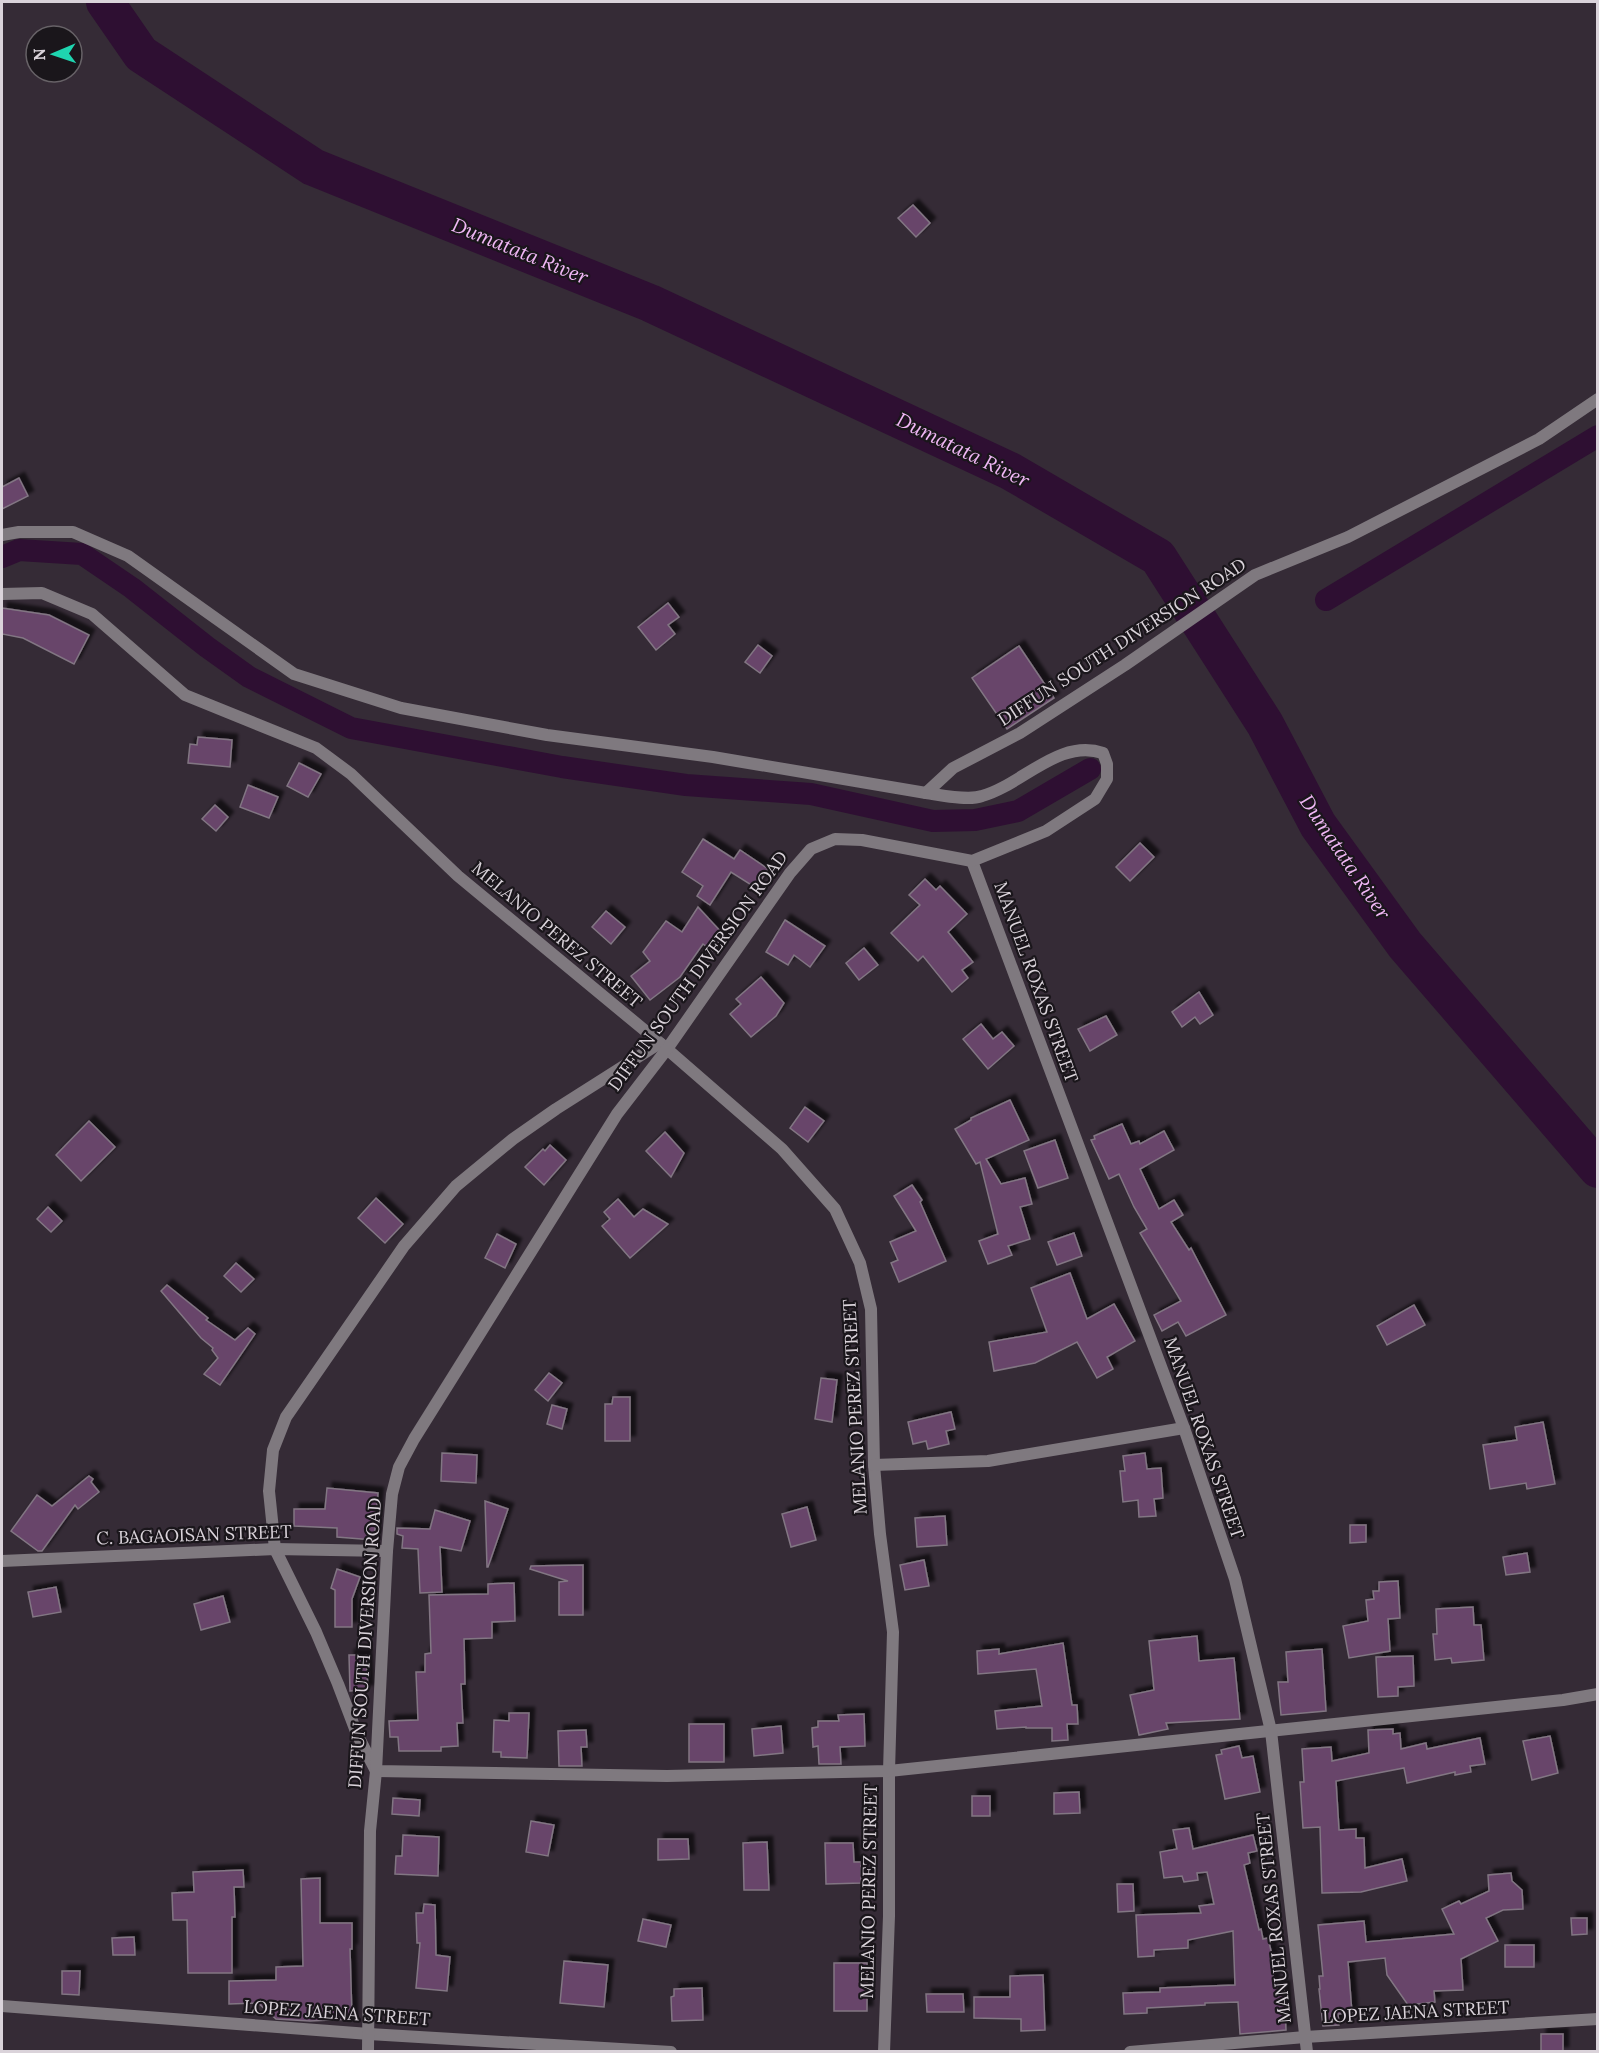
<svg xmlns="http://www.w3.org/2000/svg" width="1599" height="2053" font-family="Lora,serif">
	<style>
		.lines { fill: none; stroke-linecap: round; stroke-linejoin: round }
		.canal { stroke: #2e0f32; stroke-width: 22 }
		.river { stroke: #2e0f32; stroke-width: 38 }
		.building { fill: #67446a; stroke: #827683; stroke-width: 1.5; filter: url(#shadow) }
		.minor { stroke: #7f797f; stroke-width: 12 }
		.tertiary { stroke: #7f797f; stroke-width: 12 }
		.labels { text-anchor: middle; stroke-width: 4.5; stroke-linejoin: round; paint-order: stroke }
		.street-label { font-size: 18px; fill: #dad3da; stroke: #1a161b }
		.water-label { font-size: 20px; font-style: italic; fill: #f0b7f5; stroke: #1a161b }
	</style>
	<defs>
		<filter id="shadow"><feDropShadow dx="5.5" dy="-5.5" stdDeviation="1.5" flood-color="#0009"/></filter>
	</defs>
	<rect width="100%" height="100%" fill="#352b36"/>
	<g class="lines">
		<g class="canal">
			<polyline points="2,557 19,550 82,554 132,588 207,647 249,677 351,728 562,767 686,785 811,794 933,821 975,820 1018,811 1090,769"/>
			<polyline points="1326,600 1598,436"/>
		</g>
		<polyline class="river" points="105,2 141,54 313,167 650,303 1010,471 1158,557 1265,724 1318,825 1405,945 1598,1169"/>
	</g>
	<g class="building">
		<polygon points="913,205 930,223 916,237 898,218"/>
		<polygon points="19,478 28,496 2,509 2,487"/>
		<polygon points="668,603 679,617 668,625 675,634 656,650 638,627"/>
		<polygon points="2,608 49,615 89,635 74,664 23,638 2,634"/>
		<polygon points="758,645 772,656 760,673 745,662"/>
		<polygon points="1019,646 1054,698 1007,729 972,678"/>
		<polygon points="198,737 232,740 230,767 188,763 190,744 197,745"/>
		<polygon points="299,763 321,774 308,797 287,786"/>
		<polygon points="248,785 278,797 269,818 240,807"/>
		<polygon points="215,805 228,817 216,831 202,819"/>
		<polygon points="703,839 734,859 740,850 768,869 756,888 731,872 710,905 697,896 703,886 682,872"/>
		<polygon points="1140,843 1154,857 1130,881 1116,867"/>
		<polygon points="925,879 936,890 940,886 967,914 948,932 973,962 962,970 968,978 952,992 923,956 918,961 891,933 920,905 909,895"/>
		<polygon points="698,907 723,934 713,951 703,944 680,977 650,1000 631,976 650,961 643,952 666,921 682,932"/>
		<polygon points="606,911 625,927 611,944 592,927"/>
		<polygon points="785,920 825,946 810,967 794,955 788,965 766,952"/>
		<polygon points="864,948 878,965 859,980 846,963"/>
		<polygon points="761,977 784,1003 776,1016 751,1037 730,1014 741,1004 736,999"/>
		<polygon points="1199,992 1213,1015 1200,1024 1195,1017 1182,1027 1172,1012"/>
		<polygon points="1106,1016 1117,1035 1090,1051 1078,1029"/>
		<polygon points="981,1024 993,1039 1002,1032 1014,1046 988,1069 963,1039"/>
		<polygon points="1010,1100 1029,1140 986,1159 1001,1184 1025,1178 1032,1204 1020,1207 1030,1239 1008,1246 1012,1255 988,1264 979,1241 998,1234 980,1162 976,1164 955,1129 971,1120 971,1118"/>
		<polygon points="805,1107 824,1121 808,1142 790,1128"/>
		<polygon points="89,1121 115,1147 81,1181 56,1155"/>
		<polygon points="1122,1124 1131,1144 1139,1141 1140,1144 1164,1131 1174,1150 1140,1169 1159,1209 1174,1200 1183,1215 1171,1222 1189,1250 1191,1248 1226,1315 1186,1336 1178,1322 1162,1331 1154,1315 1181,1301 1140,1233 1147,1229 1134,1207 1119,1174 1109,1179 1091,1140 1095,1139 1094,1136"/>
		<polygon points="665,1132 684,1153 671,1177 646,1151"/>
		<polygon points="1055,1140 1068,1178 1038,1188 1024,1151"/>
		<polygon points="550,1145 566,1160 544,1185 525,1167 543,1149 545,1151"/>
		<polygon points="912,1185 922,1200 920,1202 946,1261 899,1282 891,1263 898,1260 890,1242 916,1231 894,1196"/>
		<polygon points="376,1198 403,1224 385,1243 358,1218"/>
		<polygon points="618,1199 634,1217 643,1209 668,1224 630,1258 602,1226 610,1219 604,1212"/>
		<polygon points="48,1207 62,1221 51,1232 37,1219"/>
		<polygon points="1074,1233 1082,1256 1057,1265 1048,1242"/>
		<polygon points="497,1234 516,1244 505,1268 485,1258"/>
		<polygon points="236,1263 254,1279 241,1292 224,1276"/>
		<polygon points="1070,1273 1087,1319 1114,1304 1135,1341 1107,1357 1113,1369 1097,1378 1077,1342 1035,1363 994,1371 989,1342 1047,1332 1031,1288"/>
		<polygon points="167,1285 208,1318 206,1320 235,1340 248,1328 255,1334 220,1385 204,1374 218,1358 212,1350 213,1348 201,1338 161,1291"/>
		<polygon points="1414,1305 1425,1325 1387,1345 1377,1326"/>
		<polygon points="549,1373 562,1383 548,1401 535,1390"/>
		<polygon points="821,1378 837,1380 832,1422 815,1419"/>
		<polygon points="613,1397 630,1397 630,1441 605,1441 605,1404 612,1404"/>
		<polygon points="552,1405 567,1409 562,1429 547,1424"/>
		<polygon points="951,1412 955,1429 946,1431 949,1444 928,1449 926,1441 913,1444 908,1422"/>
		<polygon points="1543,1422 1555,1484 1527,1489 1526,1483 1490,1489 1483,1445 1517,1440 1515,1427"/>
		<polygon points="442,1453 477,1455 476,1483 441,1481"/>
		<polygon points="1145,1453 1147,1469 1161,1468 1163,1498 1154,1499 1156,1516 1139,1517 1138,1500 1123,1502 1120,1471 1125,1471 1123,1456"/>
		<polygon points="89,1476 93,1479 91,1482 99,1492 78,1509 75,1505 42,1551 38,1551 11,1531 37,1495 52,1506"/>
		<polygon points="327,1488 378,1493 374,1540 337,1537 337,1528 294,1526 294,1509 325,1509"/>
		<polygon points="485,1501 508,1509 488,1567 487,1567"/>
		<polygon points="807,1507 816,1540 791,1547 782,1514"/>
		<polygon points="435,1510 470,1521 461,1551 440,1547 442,1592 420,1593 418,1549 402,1548 403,1536 397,1534 397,1528 430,1529"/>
		<polygon points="945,1516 947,1545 917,1547 915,1518"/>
		<polygon points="1350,1525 1366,1525 1366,1542 1350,1543"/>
		<polygon points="1527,1553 1530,1572 1506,1575 1503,1557"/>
		<polygon points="924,1560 929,1586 905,1590 900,1565"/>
		<polygon points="583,1565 583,1615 559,1615 559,1582 568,1581 530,1569 531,1566"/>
		<polygon points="337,1569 360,1577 352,1599 352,1627 335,1627 335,1590 331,1588"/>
		<polygon points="1398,1581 1400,1618 1388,1619 1390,1651 1349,1658 1343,1626 1368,1621 1366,1600 1374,1599 1373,1591 1379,1591 1379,1582"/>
		<polygon points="514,1583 515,1621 492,1622 492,1638 464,1639 465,1684 461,1684 463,1723 457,1723 458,1746 441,1747 441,1751 399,1751 398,1737 390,1737 389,1721 418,1720 416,1672 425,1672 425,1654 431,1653 429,1595 488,1594 488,1584"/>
		<polygon points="56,1587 61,1612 33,1617 28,1592"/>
		<polygon points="223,1596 230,1622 201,1630 194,1604"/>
		<polygon points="1473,1607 1474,1625 1481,1625 1484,1660 1452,1663 1451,1658 1435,1660 1433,1634 1437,1634 1436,1609"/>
		<polygon points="1197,1636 1199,1661 1234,1658 1240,1719 1166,1723 1168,1729 1139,1735 1130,1695 1154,1690 1149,1641"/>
		<polygon points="1063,1643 1072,1705 1077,1705 1078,1724 1067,1724 1068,1740 1052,1741 1052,1728 1026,1728 1026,1727 997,1729 995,1711 1042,1706 1036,1669 978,1674 977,1651 999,1649 999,1654"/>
		<polygon points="1322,1649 1326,1711 1281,1715 1278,1682 1288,1682 1286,1652"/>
		<polygon points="349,1655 366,1655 368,1690 350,1691"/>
		<polygon points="1413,1656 1414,1686 1398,1687 1398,1696 1378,1697 1376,1657"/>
		<polygon points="509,1713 529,1713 527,1758 501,1757 501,1752 493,1752 494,1720 509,1721"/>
		<polygon points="864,1714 865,1746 840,1747 841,1764 819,1764 818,1746 813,1747 812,1728 818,1727 818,1721 839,1721 838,1715"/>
		<rect x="689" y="1724" width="35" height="38"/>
		<polygon points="781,1726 783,1753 754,1756 752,1729"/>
		<polygon points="1393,1729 1393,1734 1400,1733 1401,1749 1426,1743 1427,1749 1480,1738 1485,1764 1470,1766 1471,1772 1455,1775 1455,1772 1407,1783 1404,1768 1336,1781 1339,1830 1356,1829 1356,1838 1364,1838 1365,1868 1402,1859 1407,1881 1361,1892 1322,1893 1320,1827 1303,1828 1300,1782 1304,1782 1302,1749 1331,1747 1332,1761 1369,1753 1368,1730"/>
		<polygon points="586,1730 587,1747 581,1747 582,1766 559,1766 558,1731"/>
		<polygon points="1550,1736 1558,1773 1532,1780 1523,1741"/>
		<polygon points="1239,1746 1242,1758 1253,1756 1260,1792 1225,1799 1216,1755 1222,1754 1221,1750"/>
		<polygon points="1079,1792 1080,1813 1054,1814 1054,1793"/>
		<rect x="972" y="1796" width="18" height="20"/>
		<polygon points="393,1798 420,1800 419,1816 392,1814"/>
		<polygon points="531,1821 554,1825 548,1856 526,1852"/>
		<polygon points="1189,1828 1193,1849 1253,1835 1257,1851 1248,1853 1250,1863 1244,1865 1259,1930 1261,1929 1263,1939 1268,1938 1272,1955 1274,1987 1284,1986 1286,2030 1240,2034 1238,2002 1205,2003 1205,2005 1147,2008 1147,2013 1124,2014 1123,1993 1160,1992 1160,1988 1235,1985 1233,1931 1188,1940 1188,1948 1154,1950 1154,1956 1138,1957 1136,1915 1201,1913 1199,1906 1214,1904 1207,1872 1197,1873 1198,1880 1184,1882 1182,1876 1164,1878 1160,1852 1177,1849 1173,1830"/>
		<polygon points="403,1835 439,1837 438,1876 395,1874 396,1856 402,1856"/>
		<polygon points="658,1839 688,1839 689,1859 658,1860"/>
		<polygon points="767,1842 769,1890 744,1890 743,1843"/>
		<polygon points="825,1843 853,1843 854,1862 861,1862 861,1883 826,1884"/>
		<polygon points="243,1870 244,1887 234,1887 235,1917 232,1917 232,1973 188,1973 187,1920 173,1920 172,1893 194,1892 193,1872"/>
		<polygon points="1511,1873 1512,1881 1522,1890 1523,1909 1503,1910 1486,1918 1498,1941 1461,1959 1463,1990 1434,1991 1435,2002 1408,2005 1387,1975 1385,1958 1348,1962 1352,2013 1338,2014 1339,2025 1323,2026 1319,1989 1320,1989 1319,1976 1323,1976 1318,1925 1364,1921 1366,1942 1454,1934 1442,1909 1459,1901 1461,1904 1489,1891 1488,1875"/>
		<polygon points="320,1878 320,1923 352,1923 352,1949 350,1949 352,2019 310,2021 276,2019 258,2003 229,2004 229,1981 276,1980 276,1967 303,1966 301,1879"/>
		<polygon points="1117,1884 1133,1884 1134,1911 1118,1912"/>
		<polygon points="424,1904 435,1905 436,1955 450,1957 447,1991 416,1988 420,1943 417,1943 416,1913 423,1913"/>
		<polygon points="1571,1918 1587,1918 1587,1934 1572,1935"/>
		<polygon points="643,1919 671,1925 666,1947 638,1941"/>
		<polygon points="134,1937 135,1955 113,1955 112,1938"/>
		<rect x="1505" y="1945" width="29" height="22"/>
		<polygon points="564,1961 608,1965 604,2007 560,2003"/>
		<rect x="834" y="1963" width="33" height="48"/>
		<polygon points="62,1971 80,1971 79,1995 62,1994"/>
		<polygon points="1043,1975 1045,2030 1021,2031 1021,2019 974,2018 974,1997 1010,1997 1010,1976"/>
		<polygon points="702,1988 703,2020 672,2021 671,1997 674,1996 674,1989"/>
		<polygon points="926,1994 963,1994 964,2012 927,2012"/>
		<rect x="1541" y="2034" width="22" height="18"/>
	</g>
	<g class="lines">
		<g class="minor">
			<polyline points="2,535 19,532 73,532 128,556 294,674 401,708 547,735 713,757 926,793"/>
			<polyline points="2,594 42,593 92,614 185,695 316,748 351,774 458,876 660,1043 782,1149 835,1209 860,1263 871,1309 874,1465 880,1534 893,1632 889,1771 889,1916 884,2052"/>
			<polyline points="660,1043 556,1109 513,1139 456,1186 404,1246 286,1417 273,1450 269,1491 275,1549 316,1632 338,1684 357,1734 376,1771 667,1776 889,1771 1563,1700 1598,1694"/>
			<polyline points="874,1465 988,1461 1184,1428"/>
			<polyline points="2,1561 275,1549 387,1551"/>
			<polyline points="2,2006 369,2034 671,2052"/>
			<polyline points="1130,2052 1305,2037 1598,2019"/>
		</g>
		<g class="tertiary">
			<polyline points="972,861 1184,1428 1235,1579 1271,1731 1307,2052"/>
			<path d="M 368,2052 L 370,1831 L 376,1771 L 387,1551 L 392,1494 L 399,1467 L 414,1439 L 617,1114 L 667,1049 L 790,873 L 811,849 L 835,839 L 862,840 L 972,861 L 1046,831 L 1095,799 L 1107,779 L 1107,764 L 1103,753 C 1059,738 1022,785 982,796 C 968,801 941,795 926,793 L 953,768 L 1020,733 L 1125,665 L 1255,575 L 1348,537 L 1539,439 L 1598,399"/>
		</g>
	</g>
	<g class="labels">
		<g class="street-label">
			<text transform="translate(1122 642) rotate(-33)" y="6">DIFFUN SOUTH DIVERSION ROAD</text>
			<text transform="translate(557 935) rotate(40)" y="6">MELANIO PEREZ STREET</text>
			<text transform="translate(698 971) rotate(-54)" y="6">DIFFUN SOUTH DIVERSION ROAD</text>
			<text transform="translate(1036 982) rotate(70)" y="6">MANUEL ROXAS STREET</text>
			<text transform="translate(855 1407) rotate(-93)" y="6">MELANIO PEREZ STREET</text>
			<text transform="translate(1204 1438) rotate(71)" y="6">MANUEL ROXAS STREET</text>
			<text transform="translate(194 1535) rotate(-2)" y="6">C. BAGAOISAN STREET</text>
			<text transform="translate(365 1643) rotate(-86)" y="6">DIFFUN SOUTH DIVERSION ROAD</text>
			<text transform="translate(869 1891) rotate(-89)" y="6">MELANIO PEREZ STREET</text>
			<text transform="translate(1274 1918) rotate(-96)" y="6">MANUEL ROXAS STREET</text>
			<text transform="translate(1416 2012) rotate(-3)" y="6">LOPEZ JAENA STREET</text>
			<text transform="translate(337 2013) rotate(4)" y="6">LOPEZ JAENA STREET</text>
		</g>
		<g class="water-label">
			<text transform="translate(520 251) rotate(22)" y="7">Dumatata River</text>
			<text transform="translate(963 450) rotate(26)" y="7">Dumatata River</text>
			<text transform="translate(1345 857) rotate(56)" y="7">Dumatata River</text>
		</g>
	</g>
	<rect width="1599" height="2053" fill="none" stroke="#dad3da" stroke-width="6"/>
	<g transform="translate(54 54) rotate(268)"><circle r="28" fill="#1a161b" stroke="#676267" stroke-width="1.5"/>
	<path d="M0-4.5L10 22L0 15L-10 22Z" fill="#1fd5b0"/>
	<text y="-9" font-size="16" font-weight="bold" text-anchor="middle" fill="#dad3da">N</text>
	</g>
</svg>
